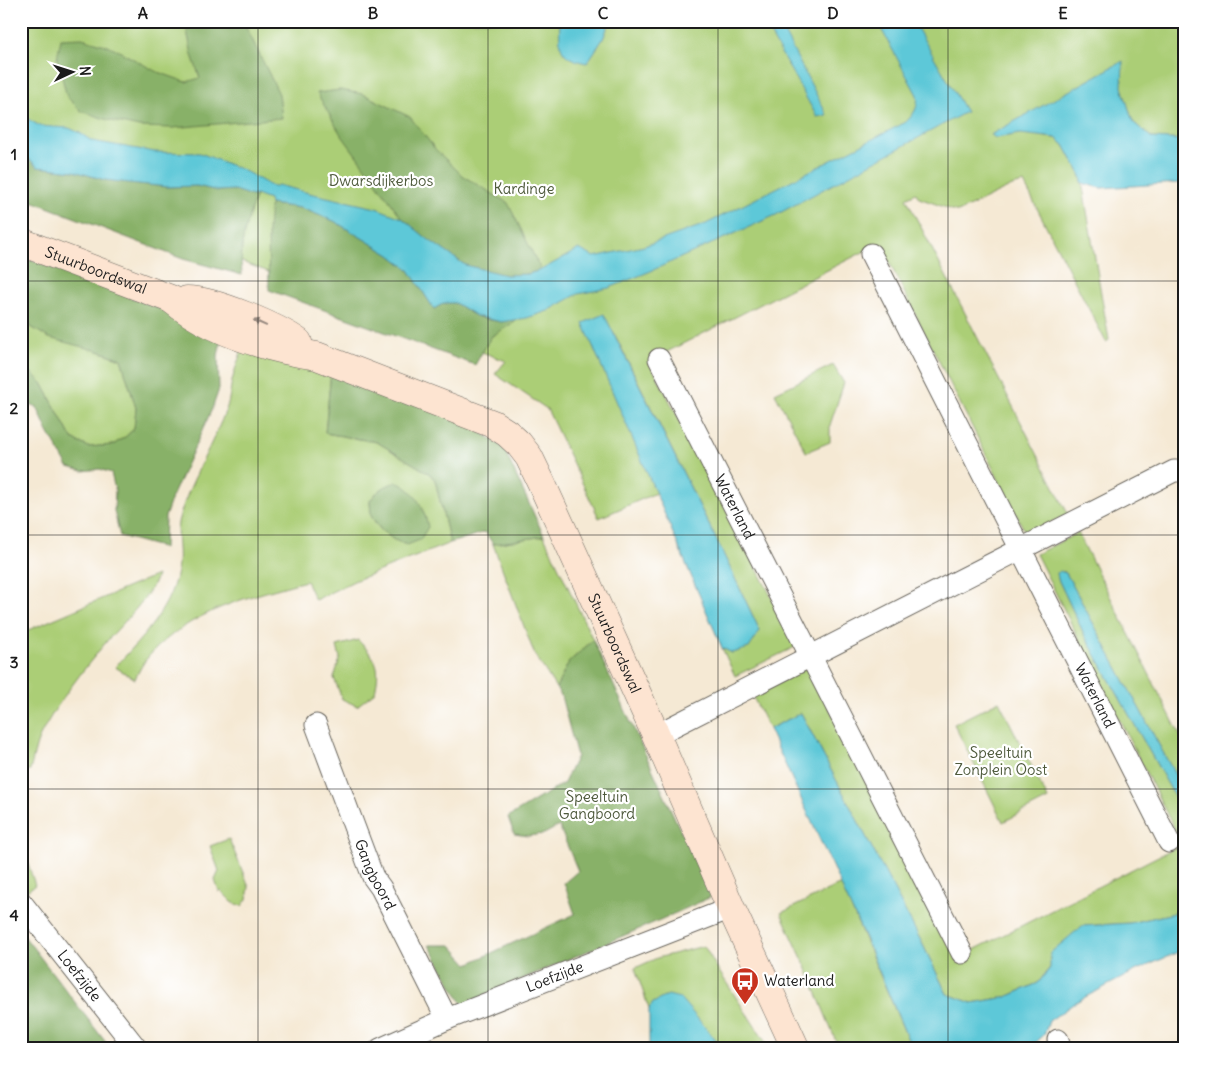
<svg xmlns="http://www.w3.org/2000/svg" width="1206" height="1070" font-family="Delius,sans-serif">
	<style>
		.green { fill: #abce76; stroke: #647549; fill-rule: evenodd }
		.forest { fill: #88b167; stroke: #526642 }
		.water { fill: #5dc8d8; stroke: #3c727a }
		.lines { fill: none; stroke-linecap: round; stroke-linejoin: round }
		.street-casing { stroke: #68645c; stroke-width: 23 }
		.secondary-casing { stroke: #68645c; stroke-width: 29 }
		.street { stroke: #fff; stroke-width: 21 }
		.secondary { stroke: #fde4d1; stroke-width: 28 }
		.oneway { fill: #988a80 }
		.grid { fill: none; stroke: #1c1c1c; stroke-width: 1; stroke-opacity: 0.55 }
		.labels { text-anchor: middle; stroke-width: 4.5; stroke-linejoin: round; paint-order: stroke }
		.park-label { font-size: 15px; fill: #4e5a3c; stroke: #fff }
		.street-label { font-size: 15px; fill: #1c1c1c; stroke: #fff }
		.poi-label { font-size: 15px; fill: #1c1c1c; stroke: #fff; text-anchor: start }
		.neatline { fill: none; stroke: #1c1c1c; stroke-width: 2 }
		.grid-label { font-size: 16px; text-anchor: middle; font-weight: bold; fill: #1c1c1c }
	</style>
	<rect width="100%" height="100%" fill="#fff"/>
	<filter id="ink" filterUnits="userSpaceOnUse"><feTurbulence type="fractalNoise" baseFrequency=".02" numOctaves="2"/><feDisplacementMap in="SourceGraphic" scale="10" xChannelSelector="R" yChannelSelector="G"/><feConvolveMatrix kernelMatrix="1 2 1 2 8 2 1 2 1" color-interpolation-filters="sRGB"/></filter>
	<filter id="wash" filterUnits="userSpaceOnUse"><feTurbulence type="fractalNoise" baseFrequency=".0096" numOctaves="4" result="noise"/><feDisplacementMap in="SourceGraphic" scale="20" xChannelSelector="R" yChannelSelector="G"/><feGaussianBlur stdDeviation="1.12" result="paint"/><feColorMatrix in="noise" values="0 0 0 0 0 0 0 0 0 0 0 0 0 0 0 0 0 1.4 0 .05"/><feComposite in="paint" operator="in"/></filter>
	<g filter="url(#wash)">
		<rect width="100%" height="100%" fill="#f5e9d4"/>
		<g class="green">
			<polygon points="21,21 1185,21 1185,140 1152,138 1133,122 1122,89 1040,136 1056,138 1064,145 1081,176 1109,340 1106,342 1024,183 1012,186 958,212 919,198 916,193 906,198 1068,514 1026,534 881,246 871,248 649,361 797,646 735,676 722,648 732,653 760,631 721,549 614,333 592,343 656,493 599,518 547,409 495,374 506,361 21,179"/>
			<polygon points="21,313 31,327 121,359 136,408 134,429 125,437 113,445 88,447 72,439 42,383 29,370 21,369"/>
			<path d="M 245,341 L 331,372 L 325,433 L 377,442 L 430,474 L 435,480 L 450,543 L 354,581 L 315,600 L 306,581 C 250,596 189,611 149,656 C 143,662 139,671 135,679 L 115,667 C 142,638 174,606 178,564 C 180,548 174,531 180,515 C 192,477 213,444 227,407 C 230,398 230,389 232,381 C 235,367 241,354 245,341 ZM 376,493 L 394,540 C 377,527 371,523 370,501 Z"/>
			<polygon points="833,365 844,383 830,425 830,442 806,452 775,393"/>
			<polygon points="1078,533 1185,745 1185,793 1066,573 1063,571 1058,579 1084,634 1185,815 1185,901 1174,913 1130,923 1082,926 1038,983 1006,997 972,1003 947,994 922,943 801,713 769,729 752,695 808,667 960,957 1176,847 1178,836 1036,554"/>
			<polygon points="544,536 593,640 569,662 556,688 534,653 493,544"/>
			<path d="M 157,575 C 153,594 120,626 107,641 C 84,669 55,705 39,738 C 35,748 33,760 30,771 L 21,772 L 21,633 Z"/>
			<path d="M 358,640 C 377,660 381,665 375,692 L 357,706 L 342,699 L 334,678 L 340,658 L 337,646 Z"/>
			<polygon points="999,701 1048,799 1003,822 954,724"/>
			<polygon points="229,839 249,887 247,899 242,906 232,902 221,891 219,892 215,880 219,871 210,846"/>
			<polygon points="21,842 35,885 27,891 21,883"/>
			<polygon points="841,884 912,1049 839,1049 807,969 781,913"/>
			<polygon points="704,946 722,976 770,1049 724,1049 703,1025 653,1003 649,1009 635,968 657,958"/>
		</g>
		<g class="forest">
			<polygon points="185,21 243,21 279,94 282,118 173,128 139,127 108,120 81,111 67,97 57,58 61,39 82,38 112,47 155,71 186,82 200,78 192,55"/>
			<polygon points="340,90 363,94 410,117 436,150 463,176 508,203 541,270 528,274 506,276 465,265 428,240 402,218 340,133 317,93"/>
			<path d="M 21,152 L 38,167 L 74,171 L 105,180 L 167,187 L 197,186 L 218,191 L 234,190 L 252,196 L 256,195 C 246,225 239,242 242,275 L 183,259 L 21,197 Z"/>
			<path d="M 270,204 L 301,208 L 334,221 L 390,255 L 409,270 L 434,309 C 456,295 457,307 476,316 C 490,322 504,322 519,319 L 491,337 L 475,365 L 269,290 L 268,230 Z"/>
			<polygon points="21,256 164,310 222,336 218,356 219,389 212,409 172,497 165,517 164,548 120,536 114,511 115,490 111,473 100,469 83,471 68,467 47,430 37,407 21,401 21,369 29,370 42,383 72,439 88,447 113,445 125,437 134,429 136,408 121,359 102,352 49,338 31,327 21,313"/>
			<polygon points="331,372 463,420 503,447 544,536 493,544 485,532 450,543 435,480 430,474 377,442 325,433"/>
			<path d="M 396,482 C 415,489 424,508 428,527 L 420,540 L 407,545 L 394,540 L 381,530 L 371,516 L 370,501 C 377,491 384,486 396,482 Z"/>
			<path d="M 593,640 L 711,897 C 629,935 545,968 463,1005 L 429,945 L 451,945 L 468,964 L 575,914 L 564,883 L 578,871 L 559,826 L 544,834 L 528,836 L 514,834 L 508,817 L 564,783 L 577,756 L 561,696 L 556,688 L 569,662 Z"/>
			<polygon points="21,932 111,1049 25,1049 21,1046"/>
		</g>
		<g class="water">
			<path d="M 560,21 L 610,21 L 603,39 L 587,63 C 558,58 559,47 560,21 Z"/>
			<polygon points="763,21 778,21 827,115 817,117"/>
			<path d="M 877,21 L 913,21 L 966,112 L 776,215 L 651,271 L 609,288 L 578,294 L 548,311 L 527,318 L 501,322 L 476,316 L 455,303 L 444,303 L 434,309 L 409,270 L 390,255 L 334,221 L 301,208 L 270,204 L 269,200 L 256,195 L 252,196 L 234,190 L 218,191 L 197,186 L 167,187 L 129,183 L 105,180 L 74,171 L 38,167 L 21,152 L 21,115 L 40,126 L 69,128 L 80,133 L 92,141 L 155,152 L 200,153 L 243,170 L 273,187 L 278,185 L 309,193 L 376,208 L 402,218 L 429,240 L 465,265 L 506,275 L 528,274 L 541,270 L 579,249 L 594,257 L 644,246 L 706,224 L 906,122 C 914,114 919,107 917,95 Z"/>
			<polygon points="1123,61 1122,87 1133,122 1152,138 1185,140 1185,185 1178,183 1101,188 1082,183 1081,176 1064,145 1056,138 1020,134 996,138 990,135"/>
			<polygon points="604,314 721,549 760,631 749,648 732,653 722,648 583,323"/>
			<polygon points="1060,571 1066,573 1185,793 1185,815 1084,634 1058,579 1057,573"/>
			<polygon points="801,713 922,943 947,994 972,1003 1006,997 1038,983 1050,968 1050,953 1082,926 1130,923 1174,913 1185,901 1185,949 1135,971 1076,1002 1049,1021 1044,1035 1034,1044 1018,1049 912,1049 865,938 769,729"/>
			<polygon points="668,995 680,998 724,1049 649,1049 649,1009 653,1003"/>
		</g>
	</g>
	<g filter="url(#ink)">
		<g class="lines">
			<g class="street-casing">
				<g id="street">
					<path id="s1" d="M 871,254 L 1169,842"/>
					<path id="s2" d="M 659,359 L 962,953"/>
					<path id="s3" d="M 316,725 L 373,877 L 381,888 L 447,1019"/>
					<polyline points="656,735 1174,471 1185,471"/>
					<path id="s4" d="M 21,902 L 137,1049"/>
					<polyline points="1058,1040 1061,1049"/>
					<path id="s5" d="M 380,1049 L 447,1019 L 731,908"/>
				</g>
			</g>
			<g class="secondary-casing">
				<g id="secondary">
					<path id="s6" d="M 21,242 L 171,299 C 212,332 265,348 317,356 L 493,424 L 507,433 L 519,444 L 529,457 L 541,482 L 656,735 L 731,908 L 796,1049"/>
					<path d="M 187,300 C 214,300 277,327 298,342"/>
				</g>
			</g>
			<use href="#street" class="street"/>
			<use href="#secondary" class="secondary"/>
		</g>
		<defs><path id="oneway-solid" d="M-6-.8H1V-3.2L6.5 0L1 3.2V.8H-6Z" transform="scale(1.25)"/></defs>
		<use class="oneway" href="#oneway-solid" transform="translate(260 323) rotate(-156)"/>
	</g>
	<path class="grid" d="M 258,21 L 258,1049M 488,21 L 488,1049M 718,21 L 718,1049M 948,21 L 948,1049M 21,281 L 1185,281M 21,535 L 1185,535M 21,789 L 1185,789"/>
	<defs>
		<g id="bus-pin" transform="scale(1.4375)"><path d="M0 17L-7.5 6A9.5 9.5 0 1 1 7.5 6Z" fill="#c8321e" stroke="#fff"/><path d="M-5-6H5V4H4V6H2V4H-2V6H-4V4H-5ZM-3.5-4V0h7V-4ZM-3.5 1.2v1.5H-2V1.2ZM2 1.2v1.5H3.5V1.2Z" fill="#fff"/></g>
	</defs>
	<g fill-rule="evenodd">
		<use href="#bus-pin" x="745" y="981"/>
	</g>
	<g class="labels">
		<g class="park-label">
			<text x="381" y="186">Dwarsdijkerbos</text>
			<text x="524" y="194">Kardinge</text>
			<text x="1001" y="758">Speeltuin<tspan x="1001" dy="17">Zonplein Oost</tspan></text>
			<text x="597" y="802">Speeltuin<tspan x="597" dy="17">Gangboord</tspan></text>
		</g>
		<g class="street-label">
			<text dy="5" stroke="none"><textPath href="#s6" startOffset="80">Stuurboordswal</textPath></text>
			<text dy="5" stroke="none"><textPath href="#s2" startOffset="166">Waterland</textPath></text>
			<text dy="5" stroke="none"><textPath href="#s6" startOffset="762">Stuurboordswal</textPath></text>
			<text dy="5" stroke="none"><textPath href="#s1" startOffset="495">Waterland</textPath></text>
			<text dy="5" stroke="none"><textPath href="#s3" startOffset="161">Gangboord</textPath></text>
			<text dy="5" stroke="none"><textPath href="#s4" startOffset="94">Loefzijde</textPath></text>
			<text dy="5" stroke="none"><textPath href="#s5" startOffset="189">Loefzijde</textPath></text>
		</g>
		<g class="poi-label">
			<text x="764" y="986">Waterland</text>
		</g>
	</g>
	<rect width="1206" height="1070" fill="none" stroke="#fff" stroke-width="55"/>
	<g transform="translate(72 72) rotate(86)" stroke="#ffffff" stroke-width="4" paint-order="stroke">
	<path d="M0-4L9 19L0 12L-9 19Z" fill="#1c1c1c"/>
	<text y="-8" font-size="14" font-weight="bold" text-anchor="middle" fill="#1c1c1c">N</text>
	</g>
	<rect x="28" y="28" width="1150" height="1014" class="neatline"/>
	<g class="grid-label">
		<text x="143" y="19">A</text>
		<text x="373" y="19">B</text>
		<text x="603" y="19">C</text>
		<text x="833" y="19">D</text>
		<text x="1063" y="19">E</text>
		<text x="14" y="160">1</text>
		<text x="14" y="414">2</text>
		<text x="14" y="668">3</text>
		<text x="14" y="921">4</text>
	</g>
</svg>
